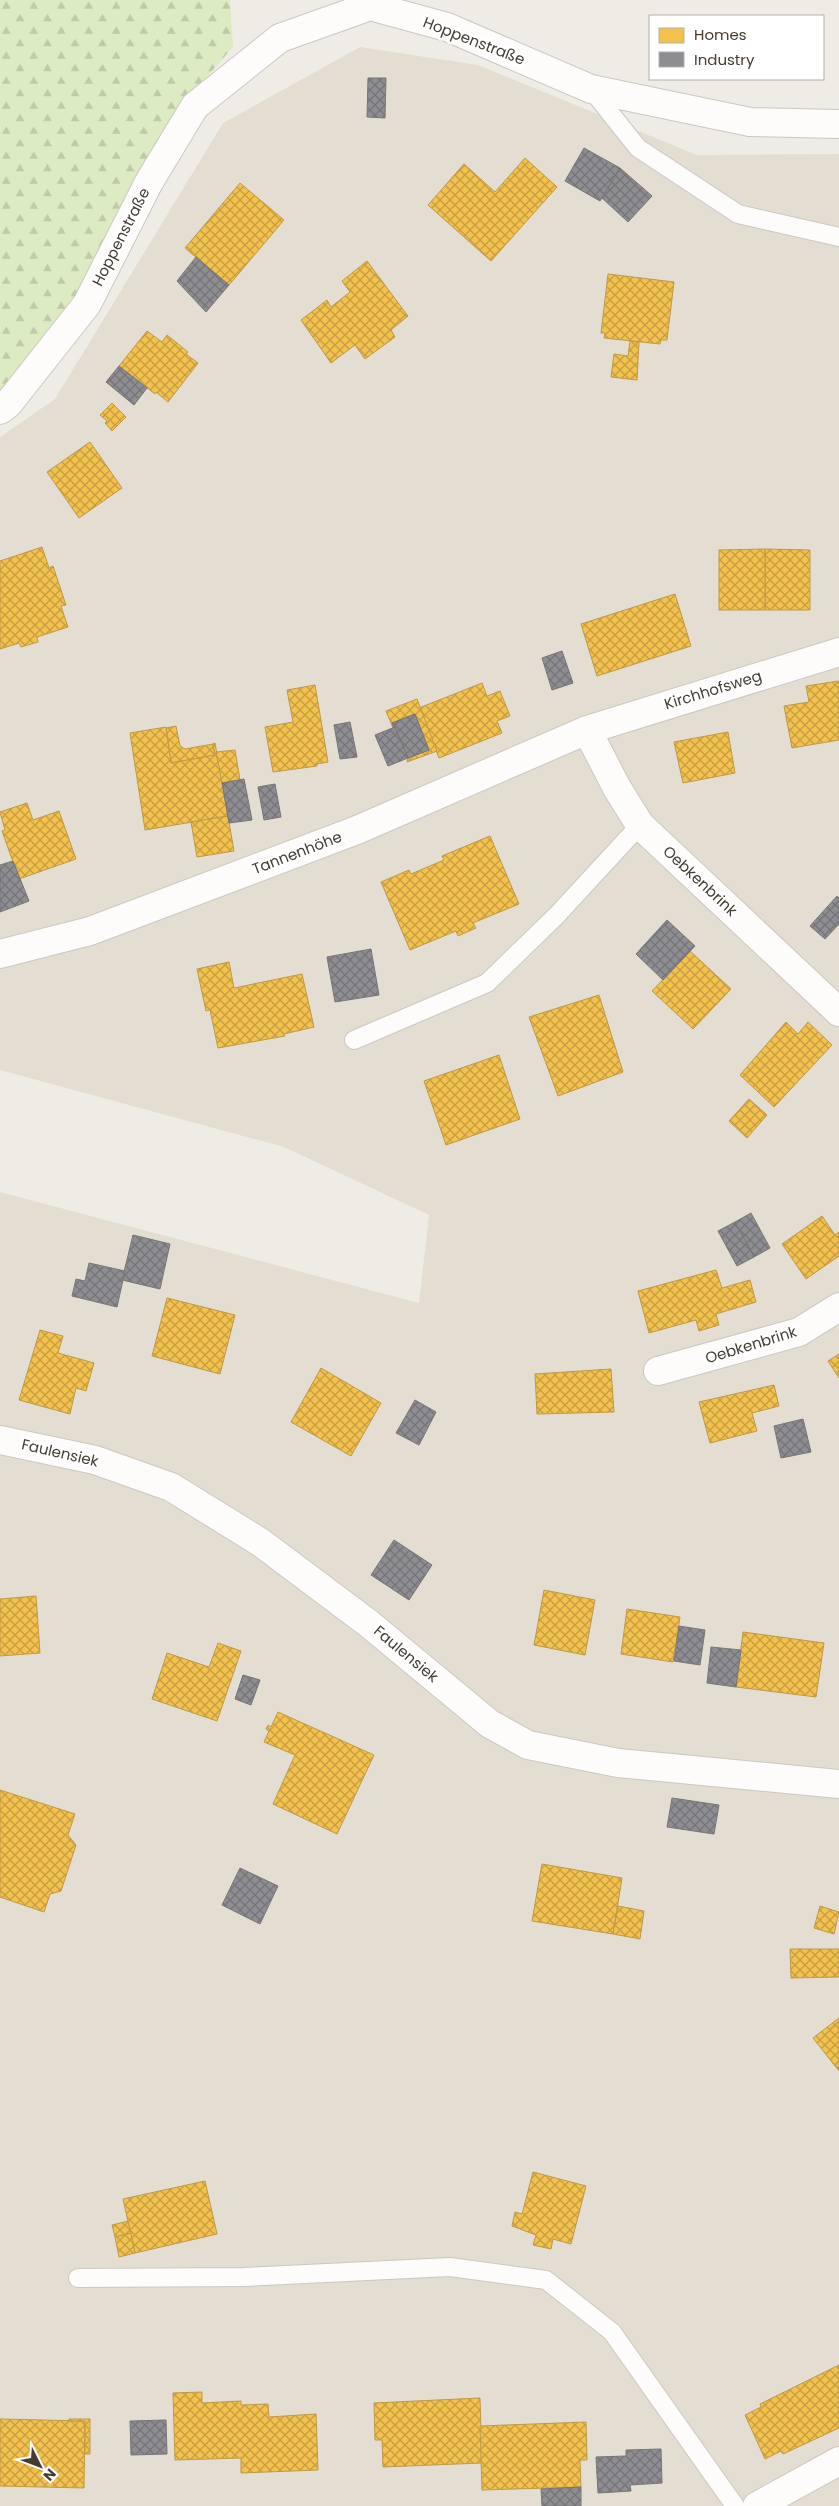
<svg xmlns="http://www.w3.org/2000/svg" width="839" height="2506" font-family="Poppins,sans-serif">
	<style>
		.residential { fill: #e4ded2 }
		.forest { fill: url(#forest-firs) }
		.homes { fill: url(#homes-cross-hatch); stroke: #be9946 }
		.industry { fill: url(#industry-cross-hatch); stroke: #777575 }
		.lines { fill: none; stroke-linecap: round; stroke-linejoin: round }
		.lane-casing { stroke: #cbc8c2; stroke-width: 20 }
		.street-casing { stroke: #cbc8c2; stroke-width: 30 }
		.lane { stroke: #fdfcfb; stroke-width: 18 }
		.street { stroke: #fdfcfb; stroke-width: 28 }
		.labels { text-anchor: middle; stroke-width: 5; stroke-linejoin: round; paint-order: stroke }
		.street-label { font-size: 15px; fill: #443c32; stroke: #fff }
	</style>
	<defs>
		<pattern id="forest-firs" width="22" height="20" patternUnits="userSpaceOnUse" patternTransform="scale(1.25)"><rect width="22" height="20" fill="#ddebc3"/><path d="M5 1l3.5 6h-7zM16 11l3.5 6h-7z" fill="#bfcaa8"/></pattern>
		<pattern id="homes-cross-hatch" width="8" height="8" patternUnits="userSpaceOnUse" patternTransform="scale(1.25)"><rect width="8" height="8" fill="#f2c14e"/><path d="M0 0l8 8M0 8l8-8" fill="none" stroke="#c69e41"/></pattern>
		<pattern id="industry-cross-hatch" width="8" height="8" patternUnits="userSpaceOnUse" patternTransform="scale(1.25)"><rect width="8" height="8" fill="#8d8d92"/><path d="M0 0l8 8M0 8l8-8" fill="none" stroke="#757478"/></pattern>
	</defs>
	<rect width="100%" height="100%" fill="#efece6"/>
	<polygon class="residential" points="360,47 478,65 697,155 839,154 839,2506 0,2506 0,1192 419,1303 429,1215 284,1147 0,1070 0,437 55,399 223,123"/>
	<polygon class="forest" points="0,0 230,0 233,47 185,102 77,299 0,396"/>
	<g class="homes">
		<polygon points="525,158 557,187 491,261 428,205 464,164 495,192"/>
		<polygon points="240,183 284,220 229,285 185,248"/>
		<polygon points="367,261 408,316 391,330 395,337 365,359 355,345 331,363 301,320 327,300 331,307 350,292 342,281"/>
		<polygon points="608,274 674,282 667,340 661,340 660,344 604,338 605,333 601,333"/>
		<polygon points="147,331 162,342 167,335 188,352 186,354 198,363 168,402 156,392 155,394 119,366"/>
		<polygon points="630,341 639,342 637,380 611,377 614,354 628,356"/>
		<polygon points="112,403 126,417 112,431 105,423 107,421 100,415"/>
		<polygon points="90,442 122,488 79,518 47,472"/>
		<polygon points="42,547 49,568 53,566 66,605 61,606 68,627 37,637 38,642 21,647 19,643 0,649 0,561"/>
		<polygon points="765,549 810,550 810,610 765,610"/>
		<polygon points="765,549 765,610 719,610 719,550"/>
		<polygon points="675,594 691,646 597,676 581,624"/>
		<polygon points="839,681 839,740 792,748 784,706 809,702 806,686"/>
		<polygon points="482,683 487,696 500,691 510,716 497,721 502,733 439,758 419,708"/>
		<polygon points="315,685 328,762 317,764 317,766 273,772 265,727 293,722 287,690"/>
		<polygon points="417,699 437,751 407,762 408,758 429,750 415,714 392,723 393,728 386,711"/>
		<polygon points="176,726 180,746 185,749 213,744 215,755 171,763 166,728"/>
		<polygon points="166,727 171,763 215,755 213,744 215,743 228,816 145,830 130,733"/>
		<polygon points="728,732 735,773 683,783 674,742"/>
		<polygon points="235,750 240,780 222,783 216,752"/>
		<polygon points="27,803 33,820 59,811 76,859 19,879 2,831 5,830 0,812"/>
		<polygon points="228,816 234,851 197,857 191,822"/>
		<polygon points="490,836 519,904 473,923 476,928 458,936 456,931 410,950 381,882 409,870 411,874 444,860 442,856"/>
		<polygon points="690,951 731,989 693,1029 652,991"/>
		<polygon points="229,962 234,988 302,974 314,1027 284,1034 285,1036 218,1048 210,1010 206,1011 197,969"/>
		<polygon points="599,995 623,1072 558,1096 529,1017"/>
		<polygon points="786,1022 798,1034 808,1022 832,1045 774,1107 740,1075"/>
		<polygon points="499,1055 520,1119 446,1145 424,1081"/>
		<polygon points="749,1099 767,1115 747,1138 729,1121"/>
		<polygon points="822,1216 835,1235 839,1232 839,1256 806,1279 782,1244"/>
		<polygon points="716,1270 722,1288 750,1280 756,1302 716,1314 719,1325 699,1331 696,1320 649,1333 638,1291"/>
		<polygon points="167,1298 235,1315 220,1374 152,1356"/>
		<polygon points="40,1330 63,1336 58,1353 94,1363 86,1391 76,1388 70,1414 19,1400"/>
		<polygon points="839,1354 839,1378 828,1361"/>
		<polygon points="321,1368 381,1403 351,1456 291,1422"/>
		<polygon points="611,1369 614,1412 537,1414 535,1374"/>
		<polygon points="774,1385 779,1406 752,1413 757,1431 710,1443 699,1402"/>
		<polygon points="544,1590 595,1600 585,1655 534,1645"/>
		<polygon points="36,1596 40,1653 0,1656 0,1599"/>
		<polygon points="627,1609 680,1617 673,1662 621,1654"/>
		<polygon points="743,1632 824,1643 816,1697 736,1687"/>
		<polygon points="218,1643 241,1651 217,1721 152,1699 167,1653 209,1667"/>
		<polygon points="278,1712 374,1755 337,1834 273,1804 295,1755 264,1742 269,1731 266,1729 268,1725 271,1727"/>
		<polygon points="0,1790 75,1814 68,1835 76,1845 61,1891 50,1894 44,1912 0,1897"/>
		<polygon points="542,1864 622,1878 613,1934 532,1921"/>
		<polygon points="618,1906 644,1911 640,1939 613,1934"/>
		<polygon points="820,1906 839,1912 834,1934 814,1928"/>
		<polygon points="790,1949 839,1949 839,1977 791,1978"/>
		<polygon points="839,2018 839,2071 813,2038"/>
		<polygon points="533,2172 586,2186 571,2244 553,2239 551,2249 533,2245 536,2235 512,2226 515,2212 522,2214"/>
		<polygon points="205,2181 217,2234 135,2253 123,2199"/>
		<polygon points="128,2221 131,2233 115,2237 112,2225"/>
		<polygon points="131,2233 135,2253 119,2257 115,2237"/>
		<polygon points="839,2365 839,2428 783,2454 781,2451 765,2459 745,2415 761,2407 760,2404"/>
		<polygon points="202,2392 202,2403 241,2401 241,2405 268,2404 269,2417 316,2414 318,2470 241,2473 241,2458 175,2460 173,2393"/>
		<polygon points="480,2398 482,2463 383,2467 382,2440 375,2440 374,2403"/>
		<polygon points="0,2419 85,2421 84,2488 0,2486"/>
		<polygon points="69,2419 90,2419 90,2454 85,2454 85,2421 69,2421"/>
		<polygon points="586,2422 587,2460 580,2460 581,2487 482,2490 480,2426"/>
	</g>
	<g class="industry">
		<polygon points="368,78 386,78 385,118 367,117"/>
		<polygon points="584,148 620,168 600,201 565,181"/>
		<polygon points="620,168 652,196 628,222 602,198"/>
		<polygon points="196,257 229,285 206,312 177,281"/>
		<polygon points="119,366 147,388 134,405 106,382"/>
		<polygon points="562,651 573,683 552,690 542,658"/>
		<polygon points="415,714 429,750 408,758 392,723"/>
		<polygon points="350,722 357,757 340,759 334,725"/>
		<polygon points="395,727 408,758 388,766 375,735"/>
		<polygon points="244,779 252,820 229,823 222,783"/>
		<polygon points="275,784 281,817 264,820 258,787"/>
		<polygon points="13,861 29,901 0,912 0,865"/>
		<polygon points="837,896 839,898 839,924 825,939 810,926"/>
		<polygon points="667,920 695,946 663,980 636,954"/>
		<polygon points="371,949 379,995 335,1002 327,957"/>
		<polygon points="751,1213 770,1248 754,1257 735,1222"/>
		<polygon points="735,1222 754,1257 737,1266 718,1231"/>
		<polygon points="133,1235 170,1244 160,1289 122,1280"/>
		<polygon points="89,1263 125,1271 117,1307 72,1296 76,1279 85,1281"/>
		<polygon points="415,1400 436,1412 419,1445 396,1433"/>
		<polygon points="803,1419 811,1452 781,1458 774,1426"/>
		<polygon points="394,1540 432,1565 409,1600 371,1575"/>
		<polygon points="679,1626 705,1630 700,1665 674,1661"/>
		<polygon points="711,1647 741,1650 736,1687 707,1683"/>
		<polygon points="243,1675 260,1680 251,1705 235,1699"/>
		<polygon points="672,1798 719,1805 714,1834 667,1827"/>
		<polygon points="240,1868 278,1886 260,1924 222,1905"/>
		<polygon points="166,2420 167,2454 131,2455 130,2421"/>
		<polygon points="661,2449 662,2483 630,2485 631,2491 598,2493 596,2457 626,2456 626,2450"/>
		<polygon points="581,2487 581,2506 542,2506 541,2489"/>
	</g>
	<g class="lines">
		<g class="lane-casing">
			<g id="lane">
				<polyline points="591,89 638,148 738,214 839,237"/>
				<polyline points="354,1040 487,983 557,915 640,825"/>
				<polyline points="78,2278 244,2277 450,2267 546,2280 612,2332 735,2506"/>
			</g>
		</g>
		<g class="street-casing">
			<g id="street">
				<polyline points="0,410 8,404 87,304 149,182 195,106 280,38 370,6 447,27 591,89 750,122 839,124"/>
				<polyline points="587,730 617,788 640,825 839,1012"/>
				<polyline points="0,954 90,931 357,830 587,730 839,652"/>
				<polyline points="658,1371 799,1332 839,1307"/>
				<polyline points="0,1440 95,1460 171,1487 260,1542 368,1623 490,1724 528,1745 618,1763 839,1784"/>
				<polyline points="757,2506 839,2461"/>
			</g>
		</g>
		<use href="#lane" class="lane"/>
		<use href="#street" class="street"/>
	</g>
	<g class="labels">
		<g class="street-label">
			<text transform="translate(474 41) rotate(21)" y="5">Hoppenstraße</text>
			<text transform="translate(121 237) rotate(-63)" y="5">Hoppenstraße</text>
			<text transform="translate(713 690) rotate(-17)" y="5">Kirchhofsweg</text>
			<text transform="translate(297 853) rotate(-21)" y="5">Tannenhöhe</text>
			<text transform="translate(700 881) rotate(43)" y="5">Oebkenbrink</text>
			<text transform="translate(751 1345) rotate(-17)" y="5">Oebkenbrink</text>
			<text transform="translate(60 1453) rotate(13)" y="5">Faulensiek</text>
			<text transform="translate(406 1654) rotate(40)" y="5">Faulensiek</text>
		</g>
	</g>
	<rect x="649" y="15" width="175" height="65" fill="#ffffff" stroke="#b4b1ad"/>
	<rect x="659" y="28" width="25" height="15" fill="#f2c14e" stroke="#b4b1ad"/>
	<text x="694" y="40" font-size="15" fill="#443c32">Homes</text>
	<rect x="659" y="52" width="25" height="15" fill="#8d8d92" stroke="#b4b1ad"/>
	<text x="694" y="65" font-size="15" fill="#443c32">Industry</text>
	<g transform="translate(40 2466) rotate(132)" stroke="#ffffff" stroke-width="4" paint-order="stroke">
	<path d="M0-4L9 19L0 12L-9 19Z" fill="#443c32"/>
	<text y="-8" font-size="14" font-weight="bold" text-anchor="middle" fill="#443c32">N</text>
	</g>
</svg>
